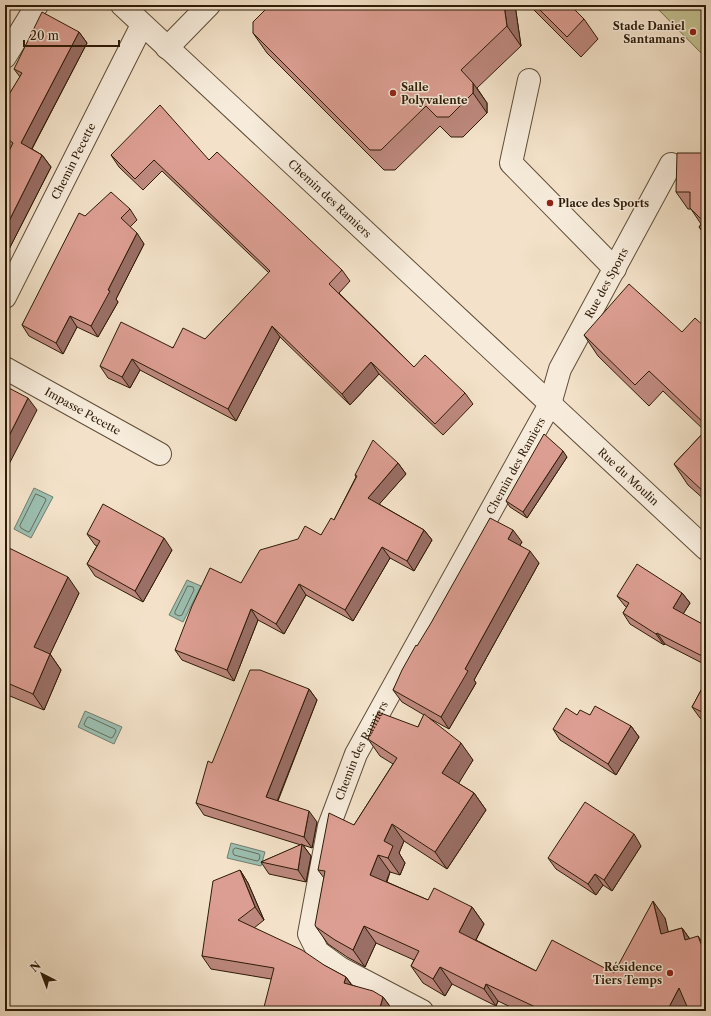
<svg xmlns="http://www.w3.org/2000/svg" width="711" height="1016" font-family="'Libre Caslon Text',serif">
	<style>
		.green { fill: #c3c191; stroke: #786e4c }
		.water { fill: #9cbfb1; stroke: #707d6d }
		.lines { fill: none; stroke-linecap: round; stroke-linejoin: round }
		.shore { stroke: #656d5c; stroke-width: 1 }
		.minor-casing { stroke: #5f4d38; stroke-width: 24 }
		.minor { stroke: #f7ecdc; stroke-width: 22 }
		.wall { fill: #bd887e; stroke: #2e1b07 }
		.shaded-wall { fill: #9a6f66; stroke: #2e1b07 }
		.building { fill: #dc9e92; stroke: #2e1b07 }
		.poi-dot { fill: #8f2418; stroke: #f7ecdc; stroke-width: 1.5 }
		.labels { text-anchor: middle; stroke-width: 3; stroke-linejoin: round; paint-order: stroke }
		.poi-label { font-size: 11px; font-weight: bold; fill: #2e1b07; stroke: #f7ecdc; text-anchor: end }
		.street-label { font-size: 11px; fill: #2e1b07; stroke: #f7ecdc }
	</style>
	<rect width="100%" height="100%" fill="#f3e2c9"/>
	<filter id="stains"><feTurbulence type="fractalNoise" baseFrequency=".005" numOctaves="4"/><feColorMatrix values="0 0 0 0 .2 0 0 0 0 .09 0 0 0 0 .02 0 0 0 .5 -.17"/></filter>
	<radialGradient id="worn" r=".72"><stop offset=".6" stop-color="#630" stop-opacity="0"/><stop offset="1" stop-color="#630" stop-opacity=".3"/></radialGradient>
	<polygon class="green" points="654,5 706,5 706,58"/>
	<g class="water">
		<polygon points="34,488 53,497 31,538 14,529"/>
		<polygon points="187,580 201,586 183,622 169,615"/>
		<polygon points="85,711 122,727 114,744 78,727"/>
		<polygon points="231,843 265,852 261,866 227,858"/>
	</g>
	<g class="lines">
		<g class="shore">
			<polygon points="36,494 45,498 46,500 30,531 28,532 21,528 20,526"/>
			<polygon points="188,586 193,587 194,590 182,615 179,616 175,614 175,612"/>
			<polygon points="89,717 115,729 116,731 113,737 111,738 85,726 84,724 87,718"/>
			<polygon points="236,848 259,854 260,856 259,860 257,861 234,855 233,853 233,850"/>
		</g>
		<g class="minor-casing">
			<g id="minor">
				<path id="s1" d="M 122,5 L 706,549"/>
				<polyline points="167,48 209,5"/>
				<polyline points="5,57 37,5"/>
				<polyline points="529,80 511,163 615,269"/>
				<path id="s2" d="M 5,297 L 142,25"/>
				<path id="s3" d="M 5,368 L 160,454"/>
				<path id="s4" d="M 422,1011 L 340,968 L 318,952 L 309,934 L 329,826 L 356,754 L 550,404 L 560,369 L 671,164"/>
			</g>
		</g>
		<use href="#minor" class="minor"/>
	</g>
	<g class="wall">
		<polygon points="270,5 515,5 521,46 477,88 487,103 487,113 463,137 451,137 440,126 395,170 384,170 267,53 253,33"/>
		<polygon points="529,5 570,5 584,19 598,39 581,57"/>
		<polygon points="79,32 87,43 32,149 42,155 51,167 5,257 5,159 11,148 5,144 5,101 20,77 14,69"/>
		<polygon points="706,153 706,237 699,227 701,224 691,209 688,209 676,192"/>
		<polygon points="111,155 209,160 342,270 350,281 339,293 414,367 465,393 473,404 443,435 379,374 350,405 280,337 236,421 140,370 130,388 108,378 100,366 205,339 269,273 162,171 143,190 119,167"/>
		<polygon points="130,209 137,220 130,227 144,244 116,299 118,302 98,337 77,327 63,354 29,336 22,325 85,216"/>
		<polygon points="706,328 706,501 688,485 674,464 705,431 663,391 649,406 598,356 584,335 682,332"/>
		<polygon points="567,457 527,518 510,507 506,501"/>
		<polygon points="398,463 406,474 379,504 424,530 432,540 414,571 390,558 353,621 306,595 284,634 258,620 234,681 182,660 175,650 241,583 321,535 334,520 356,477 355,475"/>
		<polygon points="87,534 172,550 143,602 95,576 87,564 97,546 95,545"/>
		<polygon points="522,542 520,545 539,563 474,680 476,683 449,729 429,718 473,760 458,783 474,793 486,810 447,869 404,841 399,853 405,863 400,875 390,872 387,882 428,900 472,907 484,924 476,940 536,971 614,973 665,918 668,932 682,928 690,939 689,1010 688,1011 519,1011 498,1001 496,1006 452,984 445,996 423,983 411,966 414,960 376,943 365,967 347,957 328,944 316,927 324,878 318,870 354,825 393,764 380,756 368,739 418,727 424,715 402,702 393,690 417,646"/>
		<polygon points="5,546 79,593 50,654 61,670 44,710 5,694"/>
		<polygon points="682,593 690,603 683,614 706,626 706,665 665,644 664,645 630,624 623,613 627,607 625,606 617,596"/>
		<polygon points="706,681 706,721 700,718 692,707"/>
		<polygon points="309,689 317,700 278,801 317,822 312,848 303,845 311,856 306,882 269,874 261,862 301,845 204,815 196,803"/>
		<polygon points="577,715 590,715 631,726 639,737 616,775 560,740 553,729"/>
		<polygon points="641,846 612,891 603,885 596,895 556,869 548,858"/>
		<polygon points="240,870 248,883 264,920 254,928 346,977 352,985 383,997 392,1009 271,979 211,969 202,956"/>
	</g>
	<g class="shaded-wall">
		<polygon points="504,5 515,5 521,46 507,26"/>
		<polygon points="79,32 87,43 29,154 21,143"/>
		<polygon points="473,83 487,103 487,113 473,93"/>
		<polygon points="42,155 51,167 5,257 5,229"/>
		<polygon points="137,233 144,244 116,299 118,302 98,337 91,326 108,290"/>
		<polygon points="70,316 77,327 63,354 56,343"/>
		<polygon points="272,326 280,337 236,421 228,409"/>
		<polygon points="132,359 140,370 130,388 122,377"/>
		<polygon points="371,362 379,374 350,405 342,394"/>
		<polygon points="28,398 37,410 5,472 5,444"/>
		<polygon points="563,451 567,457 527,518 523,512"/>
		<polygon points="398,463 406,474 375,509 368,498"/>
		<polygon points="424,530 432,540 414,571 407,561"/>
		<polygon points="513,530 522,542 516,551 508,539"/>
		<polygon points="164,538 172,550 143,602 135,591"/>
		<polygon points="382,547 390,558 353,621 345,610"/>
		<polygon points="530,551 539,563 474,680 476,683 449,729 441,717 465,669"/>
		<polygon points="68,577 79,593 46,663 34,647"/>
		<polygon points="299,584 306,595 284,634 276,624"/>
		<polygon points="682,593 690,603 680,619 673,608"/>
		<polygon points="251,609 258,620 234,681 227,670"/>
		<polygon points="657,633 665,644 664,645 656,634"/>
		<polygon points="50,654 61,670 44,710 33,694"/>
		<polygon points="309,689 317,700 274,809 266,797"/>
		<polygon points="631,726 639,737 616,775 608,764"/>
		<polygon points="461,743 473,760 454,791 442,773"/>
		<polygon points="474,793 486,810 447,869 435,852"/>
		<polygon points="309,811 317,822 312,848 304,837"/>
		<polygon points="392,824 404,841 399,853 405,863 400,875 388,858 384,841"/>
		<polygon points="634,834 641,846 612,891 604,880"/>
		<polygon points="302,844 311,856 306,882 298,870"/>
		<polygon points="378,855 390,872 382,892 370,875"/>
		<polygon points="240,870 248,883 264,920 255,907"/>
		<polygon points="595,874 603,885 596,895 588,884"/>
		<polygon points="653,901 665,918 673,951 661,934"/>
		<polygon points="472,907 484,924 471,949 459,932"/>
		<polygon points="364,926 376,943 365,967 353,950"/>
		<polygon points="682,928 694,945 685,940"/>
		<polygon points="698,936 706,948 703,949"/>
		<polygon points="440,967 452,984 445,996 433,979"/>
		<polygon points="346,977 355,990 344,983"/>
		<polygon points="486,984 498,1001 496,1006 484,989"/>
		<polygon points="679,988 691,1005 688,1011 667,1011"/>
		<polygon points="383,997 392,1009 392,1011 379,1011"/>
		<polygon points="552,1007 555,1011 549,1011"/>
	</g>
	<g class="building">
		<polygon points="270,5 504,5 507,26 461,70 473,83 473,93 449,117 437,117 426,106 381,150 370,150 253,33 253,22"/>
		<polygon points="535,5 570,5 584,19 567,37"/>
		<polygon points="42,12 79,32 21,143 42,155 5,229 5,159 13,143 5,137 5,101 22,73 14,69"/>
		<polygon points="160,105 209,160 217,152 342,270 329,284 414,367 425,355 465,393 435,424 371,362 342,394 272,326 228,409 132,359 122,377 100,366 121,322 173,348 183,328 205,339 270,271 154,160 135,179 111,155"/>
		<polygon points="677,153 706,153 706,234 699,227 704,222 690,208 690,192 676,192"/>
		<polygon points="111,192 130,209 121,218 137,233 108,290 110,291 91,326 70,316 56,343 22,325 79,213 85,216"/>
		<polygon points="629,284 682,332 695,318 706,328 706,425 649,371 635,385 584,335"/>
		<polygon points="5,386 28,398 5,444"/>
		<polygon points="706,430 706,494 674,464"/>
		<polygon points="544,434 563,451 523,512 506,501"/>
		<polygon points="373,440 398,463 368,498 424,530 407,561 382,547 345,610 299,584 276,624 251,609 227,670 175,650 192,606 210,568 241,583 260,550 298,539 305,526 321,535 331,518 334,520 357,476 355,475"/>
		<polygon points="103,504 164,538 135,591 87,564 100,541 87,534"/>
		<polygon points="490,518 513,530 508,539 530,551 465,669 468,671 441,717 393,690 402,670 416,645 417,646 431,623"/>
		<polygon points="5,546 68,577 34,647 50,654 33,694 5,682"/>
		<polygon points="637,564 682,593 673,608 706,626 706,658 657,633 656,634 623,613 629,603 617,596"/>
		<polygon points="250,670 260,670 309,689 266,797 309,811 304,837 196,803 208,761 212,763"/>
		<polygon points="706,681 706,714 692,707"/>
		<polygon points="595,706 631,726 608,764 553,729 566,708 577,715 580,710 590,715"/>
		<polygon points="378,712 418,727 424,714 461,743 442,773 474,793 435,852 392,824 384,841 393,846 388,858 378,855 370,875 428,900 434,888 472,907 459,932 536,971 552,940 614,973 653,901 661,934 682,928 685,940 698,936 703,949 706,948 706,1011 689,1011 679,988 667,1011 560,1011 552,1007 549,1011 544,1011 486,984 484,989 440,967 433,979 411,966 419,951 364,926 353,950 335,940 316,927 315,925 325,871 318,870 329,813 354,825 397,758 368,739"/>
		<polygon points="585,802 634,834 604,880 595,874 588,884 548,858"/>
		<polygon points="302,844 298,870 261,862"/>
		<polygon points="240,870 255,907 238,920 302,950 324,965 346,977 344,983 373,991 383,997 379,1011 263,1011 274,968 202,956 213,881"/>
	</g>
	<g class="poi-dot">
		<circle cx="693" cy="32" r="4"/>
		<circle cx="393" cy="93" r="4"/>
		<circle cx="550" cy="203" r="4"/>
		<circle cx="670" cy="973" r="4"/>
	</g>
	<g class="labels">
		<g class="poi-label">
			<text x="685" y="30">Stade Daniel<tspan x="685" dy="13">Santamans</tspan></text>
			<text x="401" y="91" text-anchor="start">Salle<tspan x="401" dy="13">Polyvalente</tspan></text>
			<text x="558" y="207" text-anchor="start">Place des Sports</text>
			<text x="662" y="971">Résidence<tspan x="662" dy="13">Tiers Temps</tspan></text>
		</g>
		<g class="street-label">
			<text dy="4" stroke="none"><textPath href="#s2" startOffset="152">Chemin Pecette</textPath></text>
			<text dy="4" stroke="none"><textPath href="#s1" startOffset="284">Chemin des Ramiers</textPath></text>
			<text dy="4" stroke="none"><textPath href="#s4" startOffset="861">Rue des Sports</textPath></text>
			<text dy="4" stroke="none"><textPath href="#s3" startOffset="89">Impasse Pecette</textPath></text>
			<text dy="4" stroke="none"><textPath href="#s4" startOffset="656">Chemin des Ramiers</textPath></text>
			<text dy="4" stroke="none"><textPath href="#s1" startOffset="692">Rue du Moulin</textPath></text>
			<text dy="4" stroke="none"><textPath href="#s4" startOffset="332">Chemin des Ramiers</textPath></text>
		</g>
	</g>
	<rect width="711" height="1016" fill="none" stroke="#f3e2c9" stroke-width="20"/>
	<rect x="6" y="6" width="699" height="1004" fill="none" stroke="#2e1b07" stroke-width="2"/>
	<rect x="10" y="10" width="691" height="996" fill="none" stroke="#2e1b07"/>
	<g transform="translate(42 974) rotate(318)" stroke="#f7ecdc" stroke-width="3" paint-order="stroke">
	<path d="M0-3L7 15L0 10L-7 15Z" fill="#2e1b07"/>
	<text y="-6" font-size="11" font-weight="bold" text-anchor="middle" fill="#2e1b07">N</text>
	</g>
	<path d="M24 40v6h95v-6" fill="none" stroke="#2e1b07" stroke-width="2"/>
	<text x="30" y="40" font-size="12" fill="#2e1b07" stroke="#f7ecdc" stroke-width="3" paint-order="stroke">20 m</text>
	<rect width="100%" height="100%" filter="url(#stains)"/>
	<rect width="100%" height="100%" fill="url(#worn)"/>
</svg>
